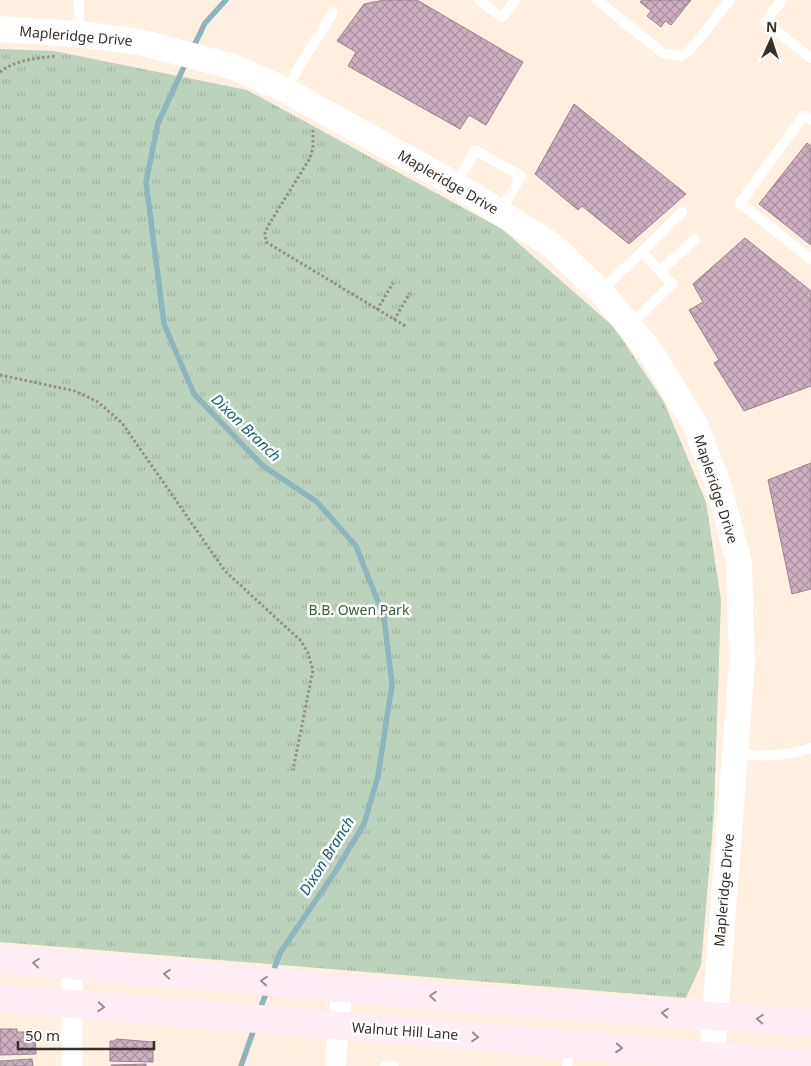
<svg xmlns="http://www.w3.org/2000/svg" width="811" height="1066" font-family="'Noto Sans',sans-serif">
	<style>
		.park { fill: url(#park-tufts) }
		.lines { fill: none; stroke-linecap: round; stroke-linejoin: round }
		.stream { stroke: #8eb5bd; stroke-width: 5.5 }
		.building { fill: url(#building-cross-hatch); stroke: #9a8390 }
		.path { stroke: #998e83; stroke-width: 3; stroke-dasharray: 2.5 2.5; stroke-linecap: butt }
		.service { stroke: #fff; stroke-width: 10 }
		.minor { stroke: #fff; stroke-width: 21 }
		.tertiary { stroke: #fff; stroke-width: 26 }
		.secondary { stroke: #feedf4; stroke-width: 28 }
		.oneway { stroke: #9a8e8e }
		.labels { text-anchor: middle; stroke-width: 5; stroke-linejoin: round; paint-order: stroke }
		.street-label { font-size: 14px; fill: #373029; stroke: #fff }
		.park-label { font-size: 14px; fill: #375d39; stroke: #fff }
		.water-label { font-size: 15px; font-style: italic; fill: #14616f; stroke: #fff }
	</style>
	<defs>
		<pattern id="park-tufts" width="24" height="20" patternUnits="userSpaceOnUse" patternTransform="scale(1.25)"><rect width="24" height="20" fill="#bcd2bc"/><path d="M3 7l-1-3M5 7V3M7 7l1-3M15 17l-1-3M17 17v-4M19 17l1-3" fill="none" stroke="#a2b5a2"/></pattern>
		<pattern id="building-cross-hatch" width="8" height="8" patternUnits="userSpaceOnUse" patternTransform="scale(1.25)"><rect width="8" height="8" fill="#ceafc1"/><path d="M0 0l8 8M0 8l8-8" fill="none" stroke="#a88f9d"/></pattern>
	</defs>
	<rect width="100%" height="100%" fill="#ffefe0"/>
	<polygon class="park" points="0,49 54,51 247,90 502,229 614,327 664,402 706,502 721,600 714,812 704,931 701,965 686,998 0,942"/>
	<g class="lines">
		<g class="stream">
			<polyline points="192,50 205,23 226,0"/>
			<polyline points="187,60 158,123 146,182 164,324 194,394 263,466 317,502 356,546 384,617 392,684 378,776 364,824 335,872 280,953 272,975"/>
			<polyline points="259,1012 268,988"/>
			<polyline points="241,1066 255,1026"/>
		</g>
	</g>
	<g class="building">
		<polygon points="384,0 417,0 523,62 486,125 469,115 460,129 348,66 356,52 337,41 364,4"/>
		<polygon points="642,0 691,0 671,25 665,21 661,27 647,16 651,11 640,2"/>
		<polygon points="574,104 686,194 629,244 582,206 578,210 535,174"/>
		<polygon points="807,143 811,146 811,245 759,204"/>
		<polygon points="745,238 811,291 811,386 744,411 714,363 719,360 689,310 703,302 693,284"/>
		<polygon points="811,463 811,589 792,594 768,480"/>
		<polygon points="0,1029 17,1029 17,1032 35,1032 36,1054 0,1055"/>
		<polygon points="116,1039 153,1042 153,1062 110,1061 110,1041 116,1041"/>
		<polygon points="32,1059 33,1066 0,1066 0,1061"/>
		<polygon points="146,1064 146,1066 111,1066 111,1065"/>
	</g>
	<g class="lines">
		<g class="path">
			<path d="M 0,72 C 15,60 37,58 56,56"/>
			<polyline points="313,130 313,148 310,158 268,226 265,233 266,242 407,327"/>
			<polyline points="377,310 393,283"/>
			<polyline points="394,320 410,293"/>
			<polyline points="0,375 75,391 98,402 122,423 225,571 300,640 308,653 313,670 293,770"/>
		</g>
		<g class="service">
			<polyline points="479,0 502,17 516,0"/>
			<polyline points="597,0 663,53 680,56 690,50 730,0"/>
			<polyline points="782,0 765,22 811,58"/>
			<polyline points="78,33 79,0"/>
			<polyline points="285,90 333,12"/>
			<polyline points="811,120 804,115 740,203 811,259"/>
			<polyline points="456,184 475,150 521,176 500,212"/>
			<polyline points="642,252 682,212"/>
			<polyline points="660,271 695,239"/>
			<polyline points="600,291 642,252 672,284 630,325"/>
			<path d="M 736,754 C 761,756 787,757 811,748"/>
			<polyline points="385,1066 393,1066"/>
			<polyline points="567,1066 570,1045"/>
		</g>
		<g class="minor">
			<polyline points="72,1066 72,966"/>
			<polyline points="335,1066 342,988"/>
		</g>
		<polyline class="tertiary" points="0,29 78,34 140,42 234,67 285,90 456,185 553,246 603,294 652,354 695,425 719,488 739,563 742,661 712,1055"/>
		<g class="secondary">
			<polyline points="0,959 482,1000 811,1023"/>
			<polyline points="0,998 811,1064"/>
		</g>
	</g>
	<defs><path id="oneway-chevron" d="M-2-3.5L2.5 0L-2 3.5" fill="none" stroke-width="1.6" stroke-linecap="round" stroke-linejoin="round" transform="scale(1.25)"/></defs>
	<g class="oneway">
		<use href="#oneway-chevron" transform="translate(36 963) rotate(-175)"/>
		<use href="#oneway-chevron" transform="translate(167 974) rotate(-175)"/>
		<use href="#oneway-chevron" transform="translate(264 981) rotate(-176)"/>
		<use href="#oneway-chevron" transform="translate(433 996) rotate(-175)"/>
		<use href="#oneway-chevron" transform="translate(101 1007) rotate(4)"/>
		<use href="#oneway-chevron" transform="translate(665 1013) rotate(-176)"/>
		<use href="#oneway-chevron" transform="translate(760 1019) rotate(-176)"/>
		<use href="#oneway-chevron" transform="translate(475 1037) rotate(4)"/>
		<use href="#oneway-chevron" transform="translate(619 1048) rotate(5)"/>
	</g>
	<g class="labels">
		<g class="street-label">
			<text transform="translate(76 36) rotate(5)" y="5">Mapleridge Drive</text>
			<text transform="translate(448 182) rotate(30)" y="5">Mapleridge Drive</text>
			<text transform="translate(716 489) rotate(72)" y="5">Mapleridge Drive</text>
			<text transform="translate(724 890) rotate(-85)" y="5">Mapleridge Drive</text>
			<text transform="translate(405 1031) rotate(4)" y="5">Walnut Hill Lane</text>
		</g>
		<g class="park-label">
			<text x="359" y="615">B.B. Owen Park</text>
		</g>
		<g class="water-label">
			<text transform="translate(246 428) rotate(44)" y="5">Dixon Branch</text>
			<text transform="translate(327 856) rotate(-58)" y="5">Dixon Branch</text>
		</g>
	</g>
	<g transform="translate(771 40) rotate(3)" stroke="#ffffff" stroke-width="4" paint-order="stroke">
	<path d="M0-4L9 19L0 12L-9 19Z" fill="#373029"/>
	<text y="-8" font-size="14" font-weight="bold" text-anchor="middle" fill="#373029">N</text>
	</g>
	<path d="M18 1041v8h136v-8" fill="none" stroke="#373029" stroke-width="2.5"/>
	<text x="25" y="1041" font-size="15" fill="#373029" stroke="#ffffff" stroke-width="4" paint-order="stroke">50 m</text>
</svg>
